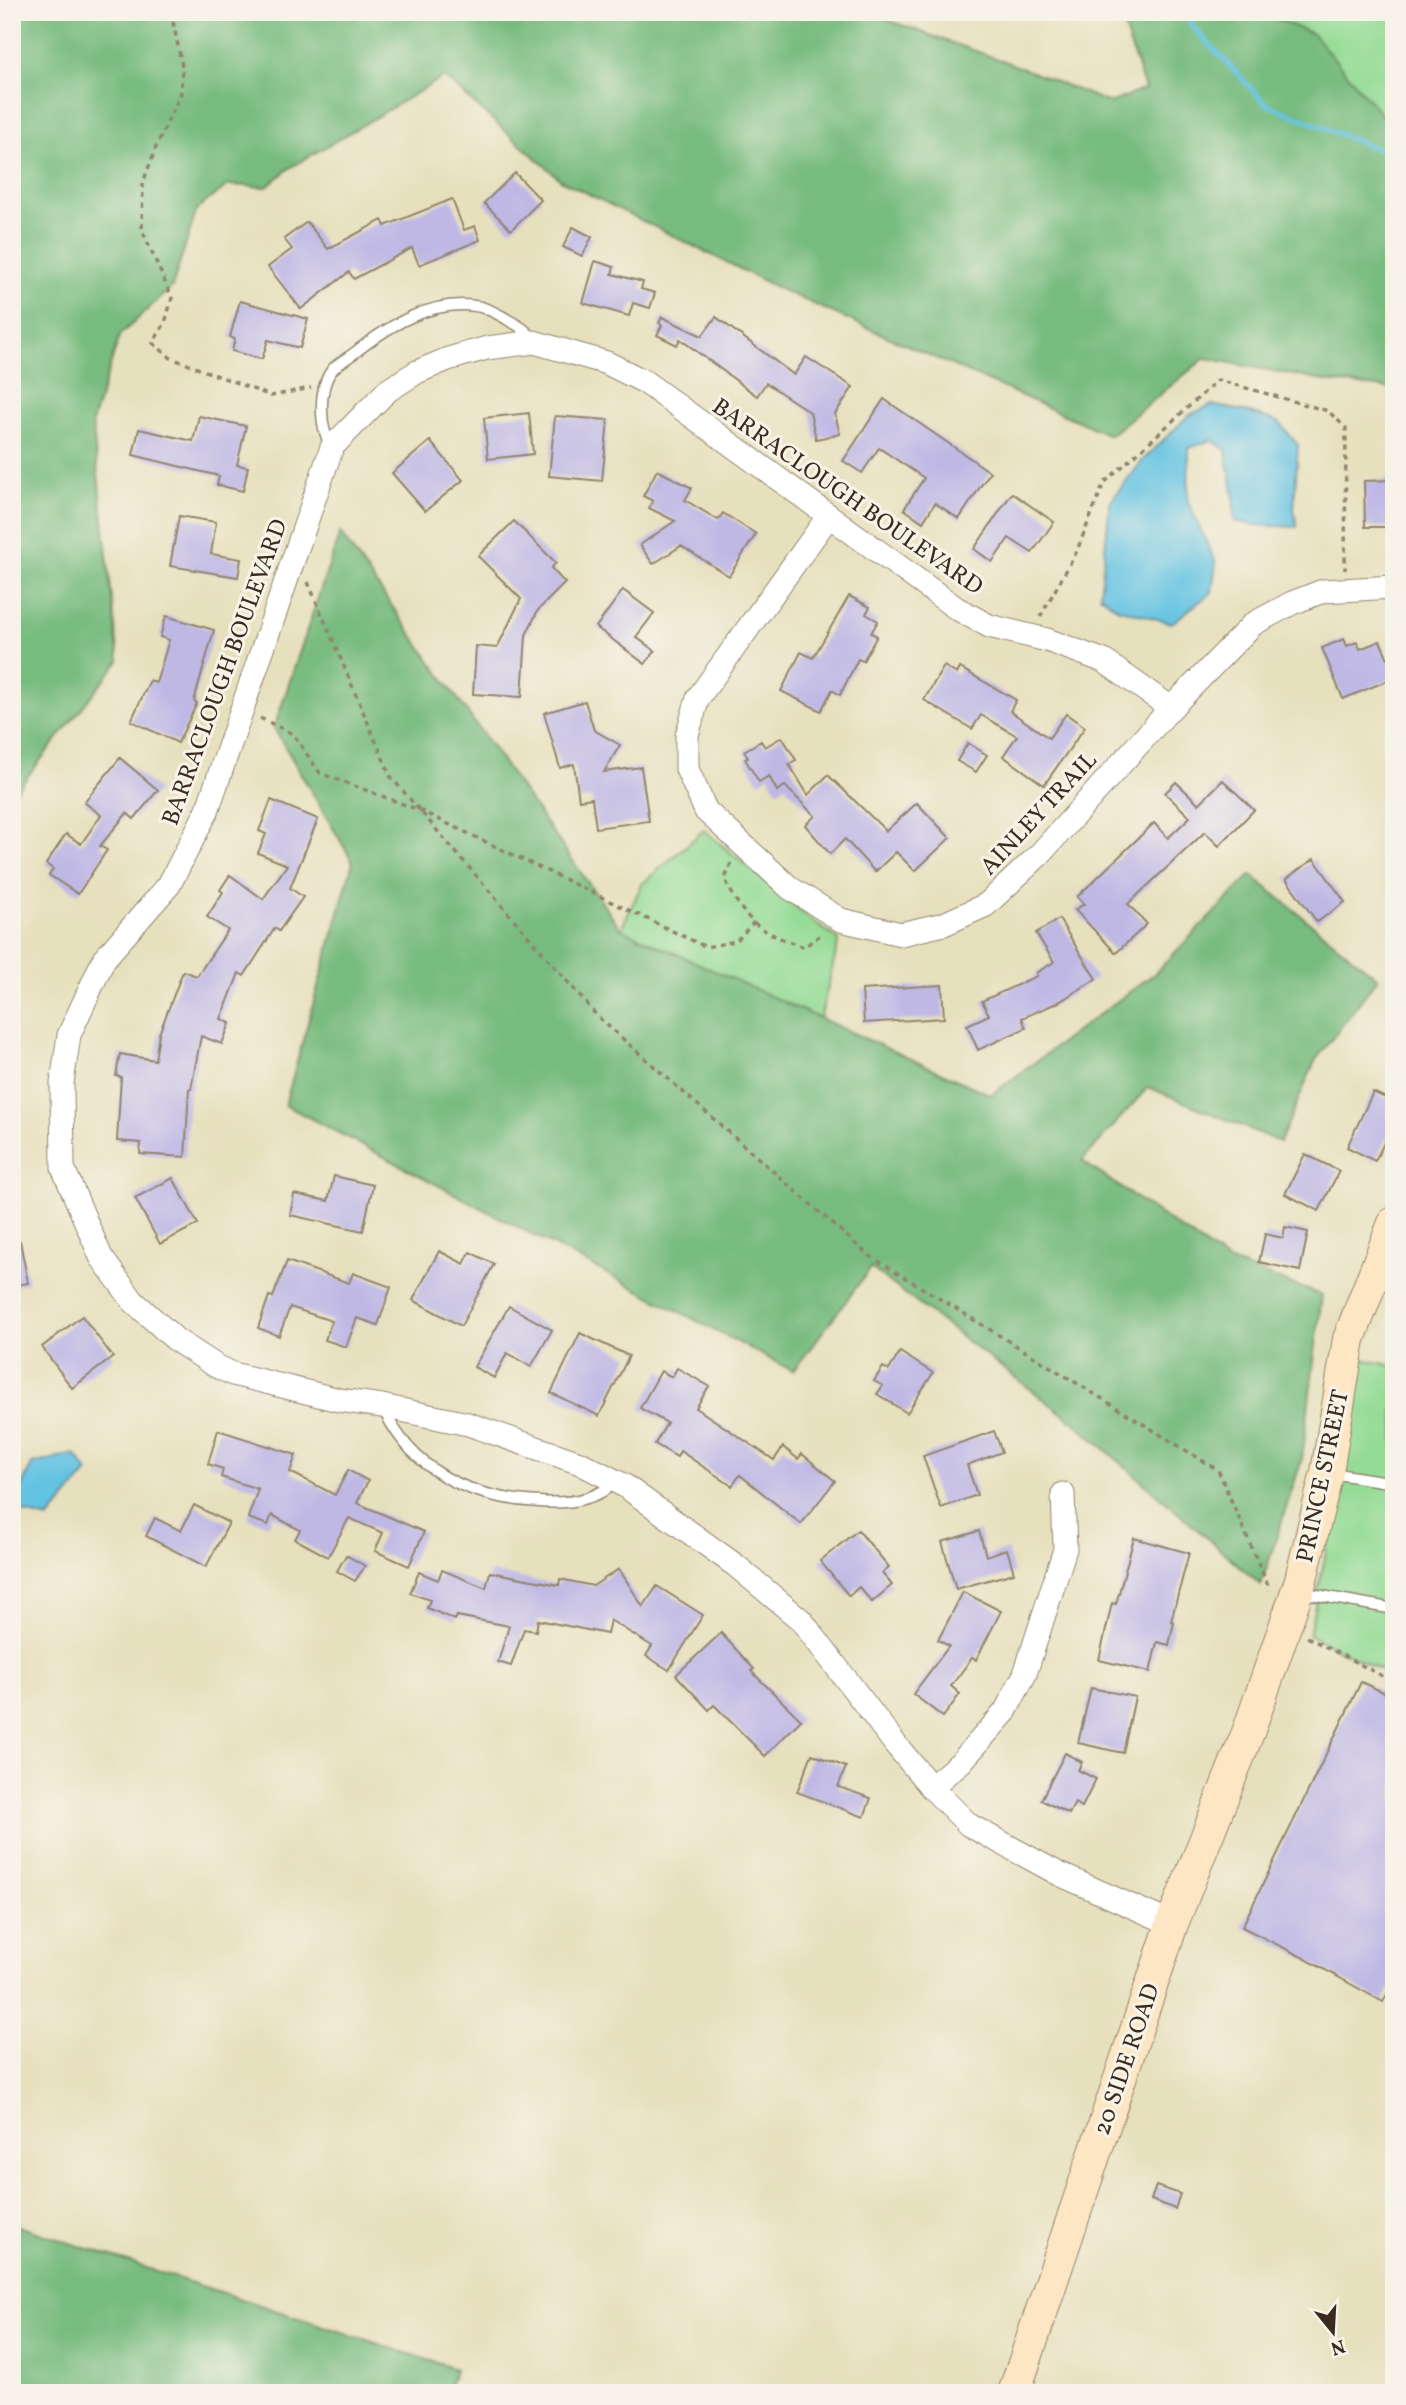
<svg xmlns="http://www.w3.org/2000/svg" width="1406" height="2405" font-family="Vollkorn,serif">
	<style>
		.green { fill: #94db95; stroke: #68825a; stroke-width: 2 }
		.forest { fill: #77bb7e; stroke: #59724e; stroke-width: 2 }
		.water { fill: #64c3e2; stroke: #507680; stroke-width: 2 }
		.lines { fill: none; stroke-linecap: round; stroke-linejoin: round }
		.stream { stroke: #64c3e2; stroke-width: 5 }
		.building { fill: #bfb8e5 }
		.lane-casing { stroke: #91856e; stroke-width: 13 }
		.street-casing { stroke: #91856e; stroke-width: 25 }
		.secondary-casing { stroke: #91856e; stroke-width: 34 }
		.path { stroke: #91856e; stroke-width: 3.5; stroke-dasharray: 5 5; stroke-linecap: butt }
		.lane { stroke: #fff; stroke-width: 10 }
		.street { stroke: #fff; stroke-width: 23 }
		.secondary { stroke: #fce6c4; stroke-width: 32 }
		.labels { text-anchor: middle; stroke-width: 6; stroke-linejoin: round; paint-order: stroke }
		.street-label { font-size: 24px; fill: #3b2a1e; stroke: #f7f3e8 }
	</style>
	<rect width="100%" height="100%" fill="#f7f3e8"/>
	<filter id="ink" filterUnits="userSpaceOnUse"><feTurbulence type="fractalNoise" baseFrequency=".0143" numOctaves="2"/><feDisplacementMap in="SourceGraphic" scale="14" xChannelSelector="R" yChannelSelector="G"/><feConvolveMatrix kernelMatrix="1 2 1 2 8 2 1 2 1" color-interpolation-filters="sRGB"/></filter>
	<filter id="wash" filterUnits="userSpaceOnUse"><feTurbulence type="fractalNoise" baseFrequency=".00686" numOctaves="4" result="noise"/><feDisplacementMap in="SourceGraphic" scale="28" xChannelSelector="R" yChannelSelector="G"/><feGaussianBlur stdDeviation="1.57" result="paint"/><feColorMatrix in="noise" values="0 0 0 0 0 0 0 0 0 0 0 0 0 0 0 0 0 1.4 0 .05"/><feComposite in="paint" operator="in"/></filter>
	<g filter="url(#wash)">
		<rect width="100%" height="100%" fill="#e7e0bd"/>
		<g class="green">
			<polygon points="1178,12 1394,12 1394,159"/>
			<polygon points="704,830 811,920 839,940 820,1019 621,929 642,884"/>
			<polygon points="1358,1358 1394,1366 1394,1677 1309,1635 1343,1468"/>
		</g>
		<g class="forest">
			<polygon points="12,12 865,12 1009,63 1110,103 1145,89 1123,24 1106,12 1259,12 1313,34 1394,129 1394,389 1325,381 1205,358 1110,435 784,291 562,181 444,77 288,169 267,187 228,185 197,209 172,287 120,335 92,422 119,661 12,796"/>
			<polygon points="340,533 621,929 991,1095 1155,973 1251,875 1378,978 1315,1061 1280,1142 1148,1087 1082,1161 1228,1261 1322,1295 1302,1459 1261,1585 1075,1423 871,1268 793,1371 285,1105 353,862 274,728"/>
			<polygon points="12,2224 455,2369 447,2393 12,2393"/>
		</g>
		<g class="water">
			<polygon points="1212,405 1247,412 1279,422 1298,445 1294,509 1297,527 1254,525 1234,521 1234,497 1226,450 1212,440 1189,448 1188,502 1216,563 1212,592 1172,623 1117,608 1100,595 1110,502 1143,460 1189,415"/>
			<polygon points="75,1454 88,1472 48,1519 12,1509 12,1498 16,1499 32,1464"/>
		</g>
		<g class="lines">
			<polyline class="stream" points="1182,12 1193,27 1266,104 1394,156"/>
		</g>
		<g id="blocks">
			<g class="building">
				<polygon points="515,173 541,200 511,230 484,203"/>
				<polygon points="452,199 464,230 475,226 480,240 419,265 412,248 354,279 349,272 301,309 268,267 292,249 284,239 307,222 328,249 382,220 385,226"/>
				<polygon points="573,227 592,237 582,256 563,247"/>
				<polygon points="595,261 614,267 612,274 643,282 641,289 655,293 650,308 633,303 629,316 583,303"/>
				<polygon points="240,301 308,319 300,348 268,340 262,359 232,351 235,339 230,337"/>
				<polygon points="662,317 702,336 716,317 794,375 806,357 853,387 835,414 840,434 816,439 810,412 766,383 757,396 680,339 677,345 657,335 662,325 659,323"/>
				<polygon points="884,399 990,472 959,519 935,503 923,522 904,509 924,478 879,448 862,473 843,461"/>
				<polygon points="529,413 533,454 488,459 484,418"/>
				<polygon points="199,416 246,426 237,465 248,467 243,491 217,485 219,476 133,455 139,429 193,441"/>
				<polygon points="555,416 608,420 602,481 549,476"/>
				<polygon points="430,441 463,480 425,511 392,473"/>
				<polygon points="657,470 692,488 685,500 718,520 723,513 756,534 729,576 681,546 653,564 640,545 675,521 649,508 653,501 643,496"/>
				<polygon points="1394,480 1394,527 1365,527 1364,481"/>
				<polygon points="1012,493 1054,522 1032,553 1009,538 992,562 974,549"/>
				<polygon points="179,516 216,522 211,554 241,559 238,577 170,566"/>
				<polygon points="514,521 556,563 551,568 565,583 538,610 526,635 522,697 473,694 476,646 497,648 521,599 478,556"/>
				<polygon points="623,590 654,613 636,637 655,651 645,664 596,627"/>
				<polygon points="849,596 870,607 866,614 878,621 871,633 877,636 863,661 858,659 840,695 832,690 821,711 781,691 801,652 813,658"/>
				<polygon points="166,616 214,630 194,701 197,703 178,743 131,721 150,680 156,683 169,640 160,637"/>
				<polygon points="1344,639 1347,646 1357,642 1360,649 1380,641 1394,672 1394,678 1343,699 1322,648"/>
				<polygon points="944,666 957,674 960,668 1016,700 1010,711 1049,738 1066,714 1085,727 1044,785 1003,756 1017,736 981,715 972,729 924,700"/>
				<polygon points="585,701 594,730 620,745 604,772 641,767 649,821 596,828 592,798 579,800 574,764 560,768 544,713"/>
				<polygon points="782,737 796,760 789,764 808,795 828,775 886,831 917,803 950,838 915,871 896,852 875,872 845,839 830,854 805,825 815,816 785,786 777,791 769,776 759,782 745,759 748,758 744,751 761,741 765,747"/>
				<polygon points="968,743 987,755 976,772 957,761"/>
				<polygon points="120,758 158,790 134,819 127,813 100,846 107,850 78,894 49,875 53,869 46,864 66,834 81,844 101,815 84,802"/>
				<polygon points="1223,780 1254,810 1219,846 1205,832 1128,904 1147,924 1116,953 1075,910 1084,904 1077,897 1154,823 1168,838 1190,817 1165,793 1176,782 1199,804"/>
				<polygon points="271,800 318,819 290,888 303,897 279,931 275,928 244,976 239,973 221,1019 230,1023 222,1044 201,1036 191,1089 189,1089 185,1157 140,1154 141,1143 117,1141 121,1077 116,1076 120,1054 155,1060 159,1034 183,971 197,976 228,930 207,917 223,892 220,890 230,875 263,899 287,865 258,853 266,834 259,831"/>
				<polygon points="1314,859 1345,902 1317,922 1286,879"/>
				<polygon points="1059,919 1096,979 1059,1002 1022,1018 1026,1028 978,1050 967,1025 989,1015 982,1001 1037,976 1036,973 1054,962 1036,933"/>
				<polygon points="942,985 944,1018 864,1023 862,990"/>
				<polygon points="1373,1092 1394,1102 1394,1123 1375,1161 1347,1147"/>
				<polygon points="1305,1154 1339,1171 1319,1211 1285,1194"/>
				<polygon points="334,1176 373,1185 363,1231 290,1215 294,1194 328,1201"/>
				<polygon points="173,1178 198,1224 160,1244 135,1198"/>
				<polygon points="1285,1227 1308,1232 1300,1271 1259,1262 1265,1234 1283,1238"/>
				<polygon points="20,1241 28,1283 12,1286 12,1242"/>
				<polygon points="439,1251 464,1264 470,1252 494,1264 461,1326 413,1300"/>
				<polygon points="287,1261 349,1283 353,1273 391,1287 378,1325 357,1318 346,1347 325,1340 332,1321 290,1307 279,1336 258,1328 269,1296 273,1297"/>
				<polygon points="509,1306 552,1330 531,1367 507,1353 494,1378 474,1367"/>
				<polygon points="82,1316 113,1357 72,1388 42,1347"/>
				<polygon points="580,1333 629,1356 599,1416 551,1393"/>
				<polygon points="900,1352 933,1373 907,1413 877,1394 883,1386 874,1381 883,1367 889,1370"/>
				<polygon points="677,1368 709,1386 696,1408 774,1460 783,1447 798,1459 802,1454 835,1481 801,1524 740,1475 732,1486 680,1451 677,1457 655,1444 667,1423 640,1408 661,1371 672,1377"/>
				<polygon points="218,1430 296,1455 290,1472 335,1495 348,1470 368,1481 357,1503 424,1532 409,1566 375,1551 383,1533 349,1518 328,1557 295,1539 300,1530 272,1515 268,1525 248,1518 258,1489 221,1477 223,1469 208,1464"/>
				<polygon points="994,1431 1002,1452 967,1465 977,1495 941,1508 923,1456"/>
				<polygon points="194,1505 229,1523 206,1567 146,1536 155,1518 181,1531"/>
				<polygon points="858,1530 889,1567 882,1573 892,1585 872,1602 859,1587 849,1596 820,1561"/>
				<polygon points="979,1531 986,1556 1007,1549 1014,1573 956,1589 942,1542"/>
				<polygon points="1134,1538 1189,1553 1171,1621 1174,1622 1169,1645 1157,1642 1150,1672 1099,1660 1112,1603 1116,1604"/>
				<polygon points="346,1555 365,1566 355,1581 337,1571"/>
				<polygon points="619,1569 643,1607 657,1586 703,1615 669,1670 646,1656 652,1646 610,1620 607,1634 538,1620 536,1631 524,1629 511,1666 498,1662 509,1626 457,1616 455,1620 427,1608 430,1600 410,1593 419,1572 438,1580 442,1570 486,1588 490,1572 559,1585 560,1579 593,1586"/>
				<polygon points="963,1592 1001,1611 976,1660 972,1658 951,1686 960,1694 943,1717 913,1694 949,1646 938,1640"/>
				<polygon points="721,1633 754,1669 751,1671 801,1720 765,1756 714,1705 709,1710 676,1675"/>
				<polygon points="1361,1682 1394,1697 1394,1981 1383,2002 1302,1957 1242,1927"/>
				<polygon points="1091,1688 1135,1697 1123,1753 1078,1743"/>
				<polygon points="1065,1753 1082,1762 1078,1770 1096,1779 1082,1807 1075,1803 1069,1814 1041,1800"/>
				<polygon points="812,1754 846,1767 838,1787 871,1798 864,1817 797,1792"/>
				<polygon points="1156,2186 1180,2194 1175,2209 1151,2200"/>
			</g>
		</g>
	</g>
	<g filter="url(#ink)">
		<use href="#blocks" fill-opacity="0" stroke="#91856e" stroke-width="2"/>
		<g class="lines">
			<g class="lane-casing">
				<g id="lane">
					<path d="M 332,447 C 319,429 318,388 332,370 C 337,364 346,359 353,354 C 388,326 434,297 481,307 C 491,310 502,316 510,321 C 520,326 530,332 534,342"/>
					<path d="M 382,1406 C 412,1472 469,1498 539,1502 C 566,1504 595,1501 615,1482"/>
					<polyline points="1331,1473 1394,1483"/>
					<polyline points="1300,1592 1394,1609"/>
				</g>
			</g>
			<g class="street-casing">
				<g id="street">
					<polyline points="828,517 698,698 687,735 687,769 706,811 790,888 841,920 901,934 944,924 986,905 1039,855 1171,708 1253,624 1292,603 1323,591 1394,587"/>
					<polyline points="1171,708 1104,661 1047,640 989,626 956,608 645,382 607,363 534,342 487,348 448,359 417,372 387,391 332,447 207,811 169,885 104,959 69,1035 62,1083 63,1168 101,1257 133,1301 176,1340 216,1366 233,1374 339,1400 382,1406 468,1424 580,1463 625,1486 735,1565 801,1620 896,1745 931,1787 969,1825 1059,1874 1172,1924"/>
					<polyline points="931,1787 961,1762 1005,1712 1025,1674 1065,1549 1063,1494"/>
				</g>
			</g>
			<g class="secondary-casing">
				<polyline id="secondary" points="1014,2393 1172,1924 1249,1730 1300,1583 1327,1472 1349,1339 1394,1223"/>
			</g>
			<g class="path">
				<polyline points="171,12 182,66 181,93 156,147 143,183 142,230 172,298 165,323 153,343 171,358 271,396 311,388"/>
				<polyline points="308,582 391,777 598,1017 867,1254 1218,1470 1270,1590"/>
				<polyline points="1040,617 1076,553 1104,483 1218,380 1328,411 1346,428 1345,570"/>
				<polyline points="260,718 293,734 320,773 419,810 706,947 736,941 754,922"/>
				<path d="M 731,863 L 725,879 C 746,924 759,931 804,947 L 823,933"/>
				<polyline points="1307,1637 1394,1682"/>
			</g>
			<use href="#lane" class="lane"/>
			<use href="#street" class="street"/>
			<use href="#secondary" class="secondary"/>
		</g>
	</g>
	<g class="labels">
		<g class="street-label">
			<text transform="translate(848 496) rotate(35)" y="8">BARRACLOUGH BOULEVARD</text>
			<text transform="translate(224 672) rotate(-70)" y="8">BARRACLOUGH BOULEVARD</text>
			<text transform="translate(1038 813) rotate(-47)" y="8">AINLEY TRAIL</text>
			<text transform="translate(1322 1476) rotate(-78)" y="8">PRINCE STREET</text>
			<text transform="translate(1126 2059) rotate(-71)" y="8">20 SIDE ROAD</text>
		</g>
	</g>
	<rect width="1406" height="2405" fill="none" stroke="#f7f3e8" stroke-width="42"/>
	<g transform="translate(1333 2332) rotate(162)" stroke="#f7f3e8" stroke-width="5" paint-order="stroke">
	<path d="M0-5L12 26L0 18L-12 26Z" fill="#3b2a1e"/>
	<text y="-10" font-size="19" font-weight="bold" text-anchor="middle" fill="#3b2a1e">N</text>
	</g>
</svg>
